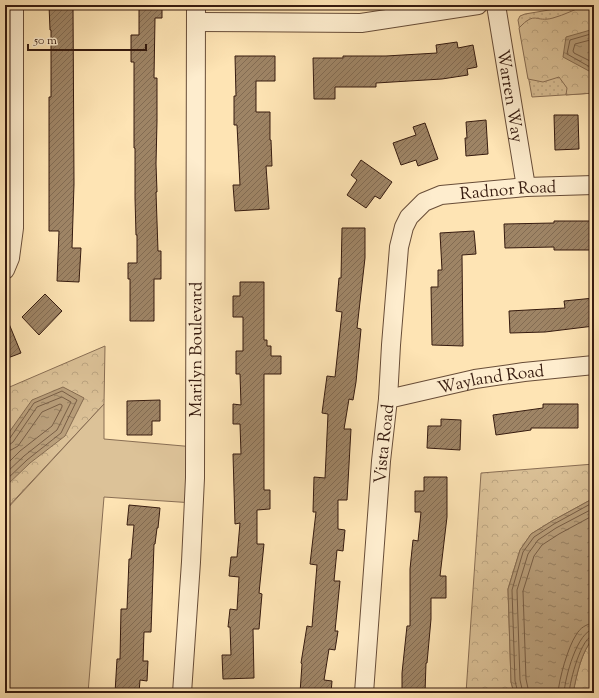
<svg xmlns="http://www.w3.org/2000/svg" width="599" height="698" font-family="'Sorts Mill Goudy',serif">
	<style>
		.grass { fill: url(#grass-dots); stroke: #896e54 }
		.forest { fill: url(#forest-crowns); stroke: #896e54 }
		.park { fill: #dcc298; stroke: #896e54 }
		.water { fill: url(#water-ripples); stroke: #856b50 }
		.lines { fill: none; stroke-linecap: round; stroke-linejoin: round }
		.shore { stroke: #785e46; stroke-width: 1 }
		.building { fill: url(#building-hatch); stroke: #361b0f }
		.minor-casing { stroke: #684d38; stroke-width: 20 }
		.minor { stroke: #feedce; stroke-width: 18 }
		.labels { text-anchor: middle; stroke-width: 3; stroke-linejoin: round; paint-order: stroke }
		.street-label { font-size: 17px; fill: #361b0f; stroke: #feedce }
	</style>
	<defs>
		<pattern id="grass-dots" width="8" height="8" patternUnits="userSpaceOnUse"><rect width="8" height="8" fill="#dcc298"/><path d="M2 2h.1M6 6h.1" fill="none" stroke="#bda682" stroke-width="1.8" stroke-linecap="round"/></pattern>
		<pattern id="forest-crowns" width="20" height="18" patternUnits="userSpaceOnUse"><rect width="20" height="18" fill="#dcc298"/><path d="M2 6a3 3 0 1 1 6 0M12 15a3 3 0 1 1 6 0" fill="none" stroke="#bda682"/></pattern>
		<pattern id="water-ripples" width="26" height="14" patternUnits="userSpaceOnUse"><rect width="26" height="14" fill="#baa07c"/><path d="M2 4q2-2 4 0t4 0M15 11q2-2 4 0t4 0" fill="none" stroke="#988264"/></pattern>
		<pattern id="building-hatch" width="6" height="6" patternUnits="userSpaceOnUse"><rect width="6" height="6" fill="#9e8465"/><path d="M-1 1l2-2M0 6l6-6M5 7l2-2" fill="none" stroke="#826b52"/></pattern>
	</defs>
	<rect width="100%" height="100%" fill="#fee4b4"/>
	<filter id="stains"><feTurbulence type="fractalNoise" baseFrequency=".005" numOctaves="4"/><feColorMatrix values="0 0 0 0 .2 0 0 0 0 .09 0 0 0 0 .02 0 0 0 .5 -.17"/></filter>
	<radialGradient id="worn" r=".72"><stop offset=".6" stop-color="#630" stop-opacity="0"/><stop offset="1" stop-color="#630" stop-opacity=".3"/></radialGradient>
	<polygon class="grass" points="579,5 594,5 594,93 532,97 518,20 520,16 525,14"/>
	<g class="forest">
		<path d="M 586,5 L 594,5 L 594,93 L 566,95 L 567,88 L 559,77 L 543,82 L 528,79 L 519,28 C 536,10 535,23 553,18 C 564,15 576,9 586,5 Z"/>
		<polygon points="105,346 104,404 5,510 5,389"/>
		<polygon points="594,464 594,498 552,521 531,534 520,550 508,589 511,682 514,693 466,693 481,473"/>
		<path d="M 594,637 L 594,693 L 573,693 C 577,674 581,652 594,637 Z"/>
	</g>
	<polygon class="park" points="104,404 104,439 195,447 194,503 104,497 88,693 5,693 5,511"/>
	<g class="water">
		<polygon points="594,29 594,72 589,71 563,57 566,37"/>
		<polygon points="63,387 84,398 65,436 30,463 5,487 5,438 32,400"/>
		<path d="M 594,498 L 594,637 C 581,652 577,674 573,693 L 514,693 L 511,682 L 508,589 L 520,550 L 531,534 L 552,521 Z"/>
	</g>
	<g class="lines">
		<g class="shore">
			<polyline points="594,33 570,40 567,54 590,67 594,68"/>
			<polyline points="594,39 575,44 573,51 574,53 594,63"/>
			<polyline points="5,440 10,438 34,403 62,391 77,400 61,433 27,460 5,481"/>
			<polyline points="5,445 9,445 13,442 37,407 62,397 71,402 57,430 24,456 5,474"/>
			<polyline points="5,451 11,450 18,446 42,412 60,404 62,405 62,407 52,426 20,451 5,466"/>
			<polyline points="518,693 515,681 512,590 523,552 534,537 554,524 594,502"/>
			<polyline points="523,693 520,680 517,590 528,554 538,540 556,528 594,508"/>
			<polyline points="529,693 526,679 523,591 534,556 542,545 559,534 594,515"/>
			<path d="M 558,693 C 559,679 568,647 576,635 C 580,628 586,624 594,623"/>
			<path d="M 564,693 C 565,678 577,631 594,629"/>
			<path d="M 569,693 C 570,681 581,636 594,635"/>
		</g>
	</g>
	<g class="building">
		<polygon points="49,5 73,5 74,184 72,248 81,248 79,282 57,281 59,231 49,231 49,97 51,97 51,30 50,30"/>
		<polygon points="139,5 162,5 162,18 155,18 154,78 157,78 157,121 156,164 157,192 156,192 158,251 161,251 161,279 154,279 154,321 130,321 130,279 128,279 128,263 137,263 137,235 136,235 135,198 135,148 134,148 134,62 131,62 131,35 139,35"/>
		<polygon points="457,42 458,48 473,45 477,67 467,69 468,75 442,79 376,83 376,87 335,87 335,99 314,99 313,58 343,58 343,56 386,56 437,53 436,45"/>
		<polygon points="235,56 275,56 275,81 256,81 256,112 270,112 270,140 271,140 272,166 266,166 269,209 235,211 233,185 240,185 237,125 234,125 234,96 236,96"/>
		<polygon points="554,115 578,115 579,149 555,150"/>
		<polygon points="486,120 488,154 466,156 465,138 467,138 466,122"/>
		<polygon points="425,123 438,159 418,166 416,160 401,165 393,143 416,135 413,127"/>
		<polygon points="361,160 392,182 380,199 375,196 366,208 347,195 357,180 351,175"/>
		<polygon points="554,221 590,221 590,250 554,250 554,247 505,248 504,224 554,223"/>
		<polygon points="342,228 365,228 365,258 357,328 361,329 356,382 353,400 349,399 344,429 351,429 347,500 338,500 338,529 345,530 343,551 337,550 334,581 340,581 335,631 338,631 335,650 329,649 324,680 332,681 331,693 300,693 302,664 301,663 307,626 312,627 317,565 310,564 316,512 313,512 314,477 325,478 328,414 322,413 327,376 335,377 342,312 336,311 339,278 341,278"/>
		<polygon points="474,231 476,254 462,255 463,346 432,345 431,287 438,287 438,270 442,270 440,233"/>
		<polygon points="240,282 264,282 264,340 267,340 267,346 271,346 271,356 281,356 281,374 264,374 264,490 270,490 270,509 257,510 257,544 264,544 259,593 262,594 259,629 253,629 254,678 223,679 222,655 231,655 230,627 228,627 230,609 237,610 239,577 229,576 231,557 237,557 240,523 235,524 233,454 241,454 240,424 233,424 233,404 241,405 240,374 236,374 236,351 243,351 243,317 233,317 233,296 240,296"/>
		<polygon points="45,294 62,311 39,335 22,317"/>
		<polygon points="594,298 594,326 545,332 510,333 509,311 565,308 564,301"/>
		<polygon points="5,314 21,353 5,359"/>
		<polygon points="160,400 160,421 152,421 152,435 127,435 127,401"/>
		<polygon points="543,404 578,404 578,428 531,428 531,430 496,435 493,415 543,408"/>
		<polygon points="441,419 461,420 460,450 427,448 428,426 441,426"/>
		<polygon points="424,477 447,477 447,517 440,576 446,576 446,598 431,598 431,619 427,663 426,663 425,693 402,693 402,673 407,626 410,626 410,569 413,540 418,541 421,512 415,512 415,491 424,491"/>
		<polygon points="129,505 160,508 158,528 157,528 155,544 154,544 151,632 144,632 143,661 148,661 147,681 140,680 139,693 115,693 117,659 120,659 121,609 127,609 129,559 131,559 134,525 127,525"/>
	</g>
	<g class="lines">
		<g class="minor-casing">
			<g id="minor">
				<path id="s1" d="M 496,5 L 526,187"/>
				<polyline points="196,22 361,23 478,5"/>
				<polyline points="5,270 10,258 14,228 14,5"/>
				<path id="s2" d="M 388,399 L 475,379 L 524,372 L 594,365"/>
				<path id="s3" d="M 182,693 L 191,562 L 195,478 L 196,5"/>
				<path id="s4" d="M 364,693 L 381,461 L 388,399 L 391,345 L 399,247 L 404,227 L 409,217 L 424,202 L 441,195 L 526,187 L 594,185"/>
			</g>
		</g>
		<use href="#minor" class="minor"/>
	</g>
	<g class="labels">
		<g class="street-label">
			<text dy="6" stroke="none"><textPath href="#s1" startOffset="92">Warren Way</textPath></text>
			<text dy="6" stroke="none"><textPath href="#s4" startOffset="586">Radnor Road</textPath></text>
			<text dy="6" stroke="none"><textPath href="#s3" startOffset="344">Marilyn Boulevard</textPath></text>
			<text dy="6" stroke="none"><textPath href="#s2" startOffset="105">Wayland Road</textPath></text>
			<text dy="6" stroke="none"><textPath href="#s4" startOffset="250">Vista Road</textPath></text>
		</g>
	</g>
	<rect width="599" height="698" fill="none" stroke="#fee4b4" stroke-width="20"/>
	<rect x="6" y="6" width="587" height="686" fill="none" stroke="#361b0f" stroke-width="2"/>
	<rect x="10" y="10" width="579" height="678" fill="none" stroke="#361b0f"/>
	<path d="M28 44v6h118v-6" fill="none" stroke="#361b0f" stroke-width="2"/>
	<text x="34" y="44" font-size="12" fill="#361b0f" stroke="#feedce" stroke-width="3" paint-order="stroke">50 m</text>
	<rect width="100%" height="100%" filter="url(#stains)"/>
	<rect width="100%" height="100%" fill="url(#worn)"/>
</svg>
